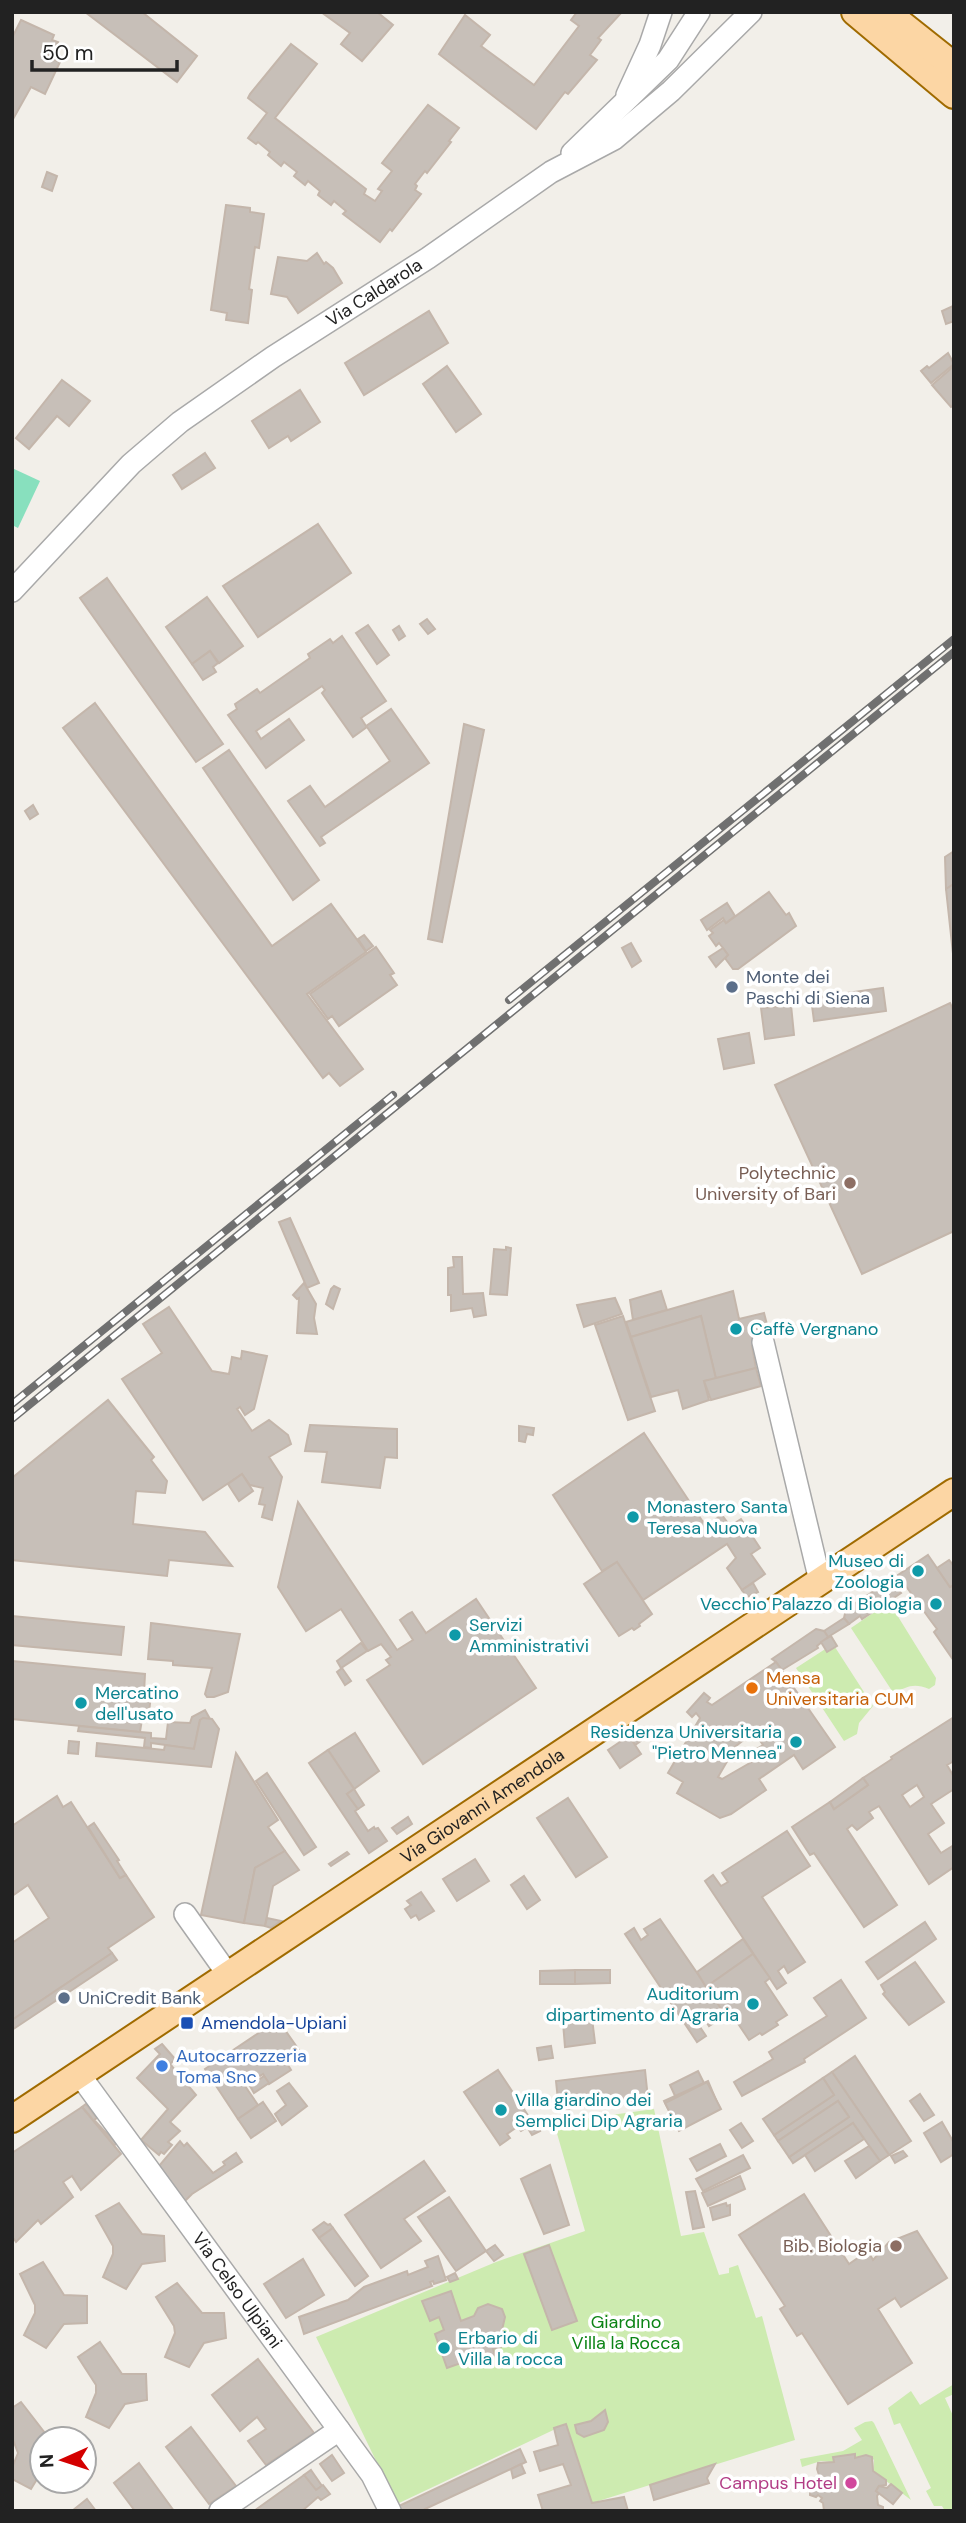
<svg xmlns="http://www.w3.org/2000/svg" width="966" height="2523" font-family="'DM Sans',sans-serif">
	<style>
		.grass { fill: #cdebb0 }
		.pitch { fill: #88e0be }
		.building { fill: #c7bfb8; stroke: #c4b6ab; stroke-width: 2; fill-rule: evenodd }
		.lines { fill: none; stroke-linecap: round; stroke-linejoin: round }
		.minor-casing { stroke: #a9a9a9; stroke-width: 24 }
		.major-casing { stroke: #a06b00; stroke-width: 30 }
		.minor { stroke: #fff; stroke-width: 21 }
		.major { stroke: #fcd6a4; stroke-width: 26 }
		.rail-casing { stroke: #707070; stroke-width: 8 }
		.rail { stroke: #fff; stroke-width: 5; stroke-dasharray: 16; stroke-linecap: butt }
		.service-dot { fill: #5c6f8a; stroke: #fff; stroke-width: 2.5 }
		.education-dot { fill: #8d6e63; stroke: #fff; stroke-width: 2.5 }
		.culture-dot { fill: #0f9aa8; stroke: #fff; stroke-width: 2.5 }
		.food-dot { fill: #e8710a; stroke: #fff; stroke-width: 2.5 }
		.transit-dot { fill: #1a4fb4; stroke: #fff; stroke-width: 2.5 }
		.shop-dot { fill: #3f7fe0; stroke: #fff; stroke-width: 2.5 }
		.hotel-dot { fill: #d1479c; stroke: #fff; stroke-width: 2.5 }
		.labels { text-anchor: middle; stroke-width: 7; stroke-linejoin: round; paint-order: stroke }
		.street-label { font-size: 18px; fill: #222; stroke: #fff }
		.service-label { font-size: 18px; fill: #4e5e75; stroke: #fff; text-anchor: start }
		.education-label { font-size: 18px; fill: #785e54; stroke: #fff; text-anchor: end }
		.culture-label { font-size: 18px; fill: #0d838f; stroke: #fff; text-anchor: start }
		.food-label { font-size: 18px; fill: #c56008; stroke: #fff; text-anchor: start }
		.transit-label { font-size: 18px; fill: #164399; stroke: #fff; text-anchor: start }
		.shop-label { font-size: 18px; fill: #366cbe; stroke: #fff; text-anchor: start }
		.park-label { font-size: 18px; fill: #0c8416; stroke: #fff }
		.hotel-label { font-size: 18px; fill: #b23c85; stroke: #fff; text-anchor: end }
	</style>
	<rect width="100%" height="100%" fill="#f2efe9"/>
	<g class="grass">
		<path d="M 889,1602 L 936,1678 L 935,1685 L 929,1689 C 914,1683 907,1686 894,1694 L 851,1628 Z"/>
		<polygon points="833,1644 873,1706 859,1723 857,1734 844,1741 796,1668"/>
		<polygon points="654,2109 681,2236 704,2232 719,2275 729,2273 729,2268 738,2265 756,2318 762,2316 795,2440 592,2503 566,2424 397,2504 316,2337 496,2262 585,2231 554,2123"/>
		<polygon points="954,2384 954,2394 945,2398 954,2418 954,2511 945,2511 942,2506 934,2506 926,2491 931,2488 900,2423 894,2425 888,2408 911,2391 920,2405"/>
		<polygon points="872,2421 874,2423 911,2500 873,2471 874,2460 869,2455 855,2458 854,2454 833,2457 834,2462 821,2461 802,2467 800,2459 843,2451 862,2440 854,2428 865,2422"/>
	</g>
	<polygon class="pitch" points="12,468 40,481 18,528 12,525"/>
	<g class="building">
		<polygon points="85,12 142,12 197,56 177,82"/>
		<polygon points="321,12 377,12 393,25 362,61 341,44 350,33"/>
		<polygon points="577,12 622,12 598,38 601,40 590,55 597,60 568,94 565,92 536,129 439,54 465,15 490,35 481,46 534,85 579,26 571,20"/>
		<polygon points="21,20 54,35 52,40 58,42 51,58 60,62 45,94 31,87 12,121 12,38"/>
		<polygon points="291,44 317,64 275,118 366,189 364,194 375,201 382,191 378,189 392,171 382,163 428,105 459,128 449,141 451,142 427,173 425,171 415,184 417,186 415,190 421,194 392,231 390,229 380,242 343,214 346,211 334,201 331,205 318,195 320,191 308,181 305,185 294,176 297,172 284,162 281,166 268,155 270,152 258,142 256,144 248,138 267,113 248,98 250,94"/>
		<polygon points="47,172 57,176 52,191 42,187"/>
		<polygon points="226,205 250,208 250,212 264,214 259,248 255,247 249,289 252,290 248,323 226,320 227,313 211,310"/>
		<polygon points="317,253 324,264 326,262 333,268 342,283 298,313 287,297 271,294 278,257 307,261"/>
		<polygon points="953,306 954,321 946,324 942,311"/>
		<polygon points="429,311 448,343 364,395 345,363"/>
		<polygon points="948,353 954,364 931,383 921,371 927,366 929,368"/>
		<polygon points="447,366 481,414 456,432 423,384"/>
		<polygon points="954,366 954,405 951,407 932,385"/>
		<polygon points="62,380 90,401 69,426 57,416 29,449 16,438"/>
		<polygon points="300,390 320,422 291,441 288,436 269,448 252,421"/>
		<polygon points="205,453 215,468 182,489 173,475"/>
		<polygon points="318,524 351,573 258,637 223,586"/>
		<polygon points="107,578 223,744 196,762 80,598"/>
		<polygon points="207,597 243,646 219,663 210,651 192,664 166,627"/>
		<polygon points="427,619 435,629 428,634 420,624"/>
		<polygon points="368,625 389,655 377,664 356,633"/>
		<polygon points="399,626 405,636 399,640 393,630"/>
		<polygon points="342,636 386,701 361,718 366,726 391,709 429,763 321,837 325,843 320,846 288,801 310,786 325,807 390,761 367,727 353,737 322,693 325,690 322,686 256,731 261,739 289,719 304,740 266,768 228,715 237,709 235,704 257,689 260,693 310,658 308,654 330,639 333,643"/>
		<polygon points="210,651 218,663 213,667 216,672 203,680 192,664"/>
		<polygon points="95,703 272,946 331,904 366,952 307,994 363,1069 340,1086 329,1073 323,1078 63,728"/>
		<polygon points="464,724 484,730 442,942 428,939"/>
		<polygon points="229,750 319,880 293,900 203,768"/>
		<polygon points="33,805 38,814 30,819 25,811"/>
		<polygon points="954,851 954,884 946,889 945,857"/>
		<polygon points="954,884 954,963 946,889"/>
		<polygon points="769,892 786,915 789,913 796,926 738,969 733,969 725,958 728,955 723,948 719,943 716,946 709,936 713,933 710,930 724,920 726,923"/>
		<polygon points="727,903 735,916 726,923 723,918 707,930 701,920"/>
		<polygon points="364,935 373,946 366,951 358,939"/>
		<polygon points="631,943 641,961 632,967 622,948"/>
		<polygon points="376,947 394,973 390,975 397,985 339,1026 332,1016 328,1019 310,994"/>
		<polygon points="723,948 728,955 716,967 709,957"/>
		<polygon points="883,988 886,1011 814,1021 811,998"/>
		<polygon points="950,1003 954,1012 954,1231 862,1274 775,1085"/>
		<polygon points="791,1005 794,1035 765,1039 761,1008"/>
		<polygon points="749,1033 754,1063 724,1069 718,1039"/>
		<polygon points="290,1218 319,1283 307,1288 279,1222"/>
		<polygon points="506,1247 511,1248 507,1295 490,1294 494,1249 506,1250"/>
		<polygon points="453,1257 462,1257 463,1294 483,1293 486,1315 474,1317 472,1308 451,1311 451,1295 448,1295 448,1268 454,1267"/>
		<polygon points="304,1283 316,1304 314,1318 317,1334 297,1333 299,1298 297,1299 293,1295"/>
		<polygon points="334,1286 340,1289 333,1309 326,1304 331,1289"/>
		<polygon points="661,1291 667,1310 633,1320 630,1300"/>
		<polygon points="733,1291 739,1319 764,1313 771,1340 752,1346 756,1368 716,1379 701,1316 631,1337 626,1322"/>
		<polygon points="615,1298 622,1314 584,1327 577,1305"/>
		<polygon points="169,1307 212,1371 229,1374 232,1357 241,1359 242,1351 267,1356 254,1409 245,1415 240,1407 237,1409 252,1431 269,1420 288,1435 291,1444 269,1457 282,1477 272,1520 262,1517 265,1505 259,1504 263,1488 250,1485 242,1474 203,1500 122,1379 162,1353 143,1324"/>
		<polygon points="623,1316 655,1411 628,1420 595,1325"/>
		<polygon points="701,1316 716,1379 704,1381 709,1400 683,1409 678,1390 651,1397 631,1337"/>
		<polygon points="756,1368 761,1386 711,1400 704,1381"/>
		<polygon points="108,1400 154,1457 151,1460 167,1481 165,1493 136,1491 133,1524 205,1532 232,1566 169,1560 167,1576 12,1560 12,1478"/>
		<polygon points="310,1425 397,1429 397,1458 385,1457 380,1488 322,1482 327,1452 305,1451"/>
		<polygon points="519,1426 534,1428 533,1435 527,1434 525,1442 519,1441"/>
		<polygon points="644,1433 703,1522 706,1521 708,1524 722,1515 730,1526 741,1519 760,1548 751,1554 765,1574 742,1590 727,1568 736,1558 727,1544 643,1600 617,1562 602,1571 553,1495"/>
		<polygon points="242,1474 253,1491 239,1501 228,1484"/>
		<polygon points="298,1502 397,1650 413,1640 400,1620 408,1614 412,1612 426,1633 476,1599 536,1688 423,1764 367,1680 390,1665 386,1660 391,1657 381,1644 368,1651 341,1609 306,1631 278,1587"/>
		<polygon points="928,1555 950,1587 954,1585 954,1661 934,1632 937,1629 931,1621 898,1575"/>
		<polygon points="949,1560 954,1566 954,1585 950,1587 937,1568"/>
		<polygon points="617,1562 652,1614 639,1624 640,1626 634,1630 632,1628 619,1636 584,1584"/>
		<polygon points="891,1580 901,1593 862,1619 860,1616 849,1624 844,1618 846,1609"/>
		<polygon points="753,1583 758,1592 747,1597 742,1590"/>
		<polygon points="12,1616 124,1627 121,1655 12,1645"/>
		<polygon points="844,1618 849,1624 828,1637 824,1631"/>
		<polygon points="151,1623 240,1634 228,1692 214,1697 207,1697 205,1694 212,1668 173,1665 173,1661 148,1659"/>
		<polygon points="816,1629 824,1631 828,1637 817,1646 818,1648 782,1670 776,1662 772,1659"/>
		<polygon points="831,1636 837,1646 827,1652 821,1642"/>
		<polygon points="361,1643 367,1651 341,1668 337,1661"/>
		<polygon points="12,1661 145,1674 144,1693 151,1694 149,1713 143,1713 140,1732 12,1719"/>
		<path d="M 776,1662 L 835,1747 L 803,1769 L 794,1755 L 759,1779 L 766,1790 L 731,1814 L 720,1818 L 677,1793 L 683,1782 L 668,1773 L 700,1718 L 696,1713 L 692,1717 L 687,1712 L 704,1693 L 710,1698 L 707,1702 L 712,1705 ZM 754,1732 L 763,1745 L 750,1753 L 755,1760 L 722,1779 L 718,1777 L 736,1746 Z"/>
		<polygon points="342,1668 351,1681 345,1685 337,1672"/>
		<polygon points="205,1710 210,1719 200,1720 194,1749 151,1743 151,1748 144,1747 145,1738 78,1731 79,1726 140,1732 151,1733 151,1738 166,1739 168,1722 190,1723 192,1717"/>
		<path d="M 954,1717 L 954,1761 L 947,1765 L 954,1777 L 954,1789 L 931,1804 L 944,1823 L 928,1834 L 941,1853 L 954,1845 L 954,1867 L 929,1884 L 879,1806 L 869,1812 L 873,1818 L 857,1830 L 852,1825 L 847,1829 L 897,1905 L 864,1927 L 814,1853 L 810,1855 L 792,1827 L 830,1802 L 834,1809 L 868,1785 L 863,1778 L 892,1759 L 891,1757 ZM 917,1785 L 924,1797 L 910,1807 L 902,1795 Z"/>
		<polygon points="203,1718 212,1719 219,1729 211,1767 96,1756 97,1743 164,1750 165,1745 194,1749 200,1720"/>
		<polygon points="639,1729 645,1738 635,1745 629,1736"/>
		<polygon points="355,1733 379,1771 354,1789 328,1750"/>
		<polygon points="629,1736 641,1754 620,1768 608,1750"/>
		<polygon points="69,1741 79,1742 78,1754 68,1753"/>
		<polygon points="328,1750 354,1789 347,1794 358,1809 355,1811 368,1831 374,1827 375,1829 378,1828 387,1841 369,1853 309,1763"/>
		<polygon points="236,1753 278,1820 268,1827 285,1851 255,1868 244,1923 201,1915"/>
		<polygon points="267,1773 316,1847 304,1855 256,1781"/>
		<polygon points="863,1778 868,1785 834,1809 830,1802"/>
		<polygon points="354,1789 364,1805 358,1809 347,1794"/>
		<polygon points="57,1796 63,1807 71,1802 120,1878 126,1875 154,1917 108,1948 112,1953 12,2020 12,1943 49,1918 28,1885 12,1896 12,1826"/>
		<polygon points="568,1798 607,1857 576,1877 537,1818"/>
		<polygon points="408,1817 412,1824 397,1834 392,1828"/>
		<polygon points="94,1823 119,1860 117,1861 126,1875 120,1878 88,1827"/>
		<polygon points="787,1831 810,1866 762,1897 805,1962 788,1973 784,1966 778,1971 786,1983 777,1989 705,1881 713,1875 721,1886 728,1882 722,1873"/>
		<polygon points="285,1851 299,1870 273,1886 265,1926 244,1923 255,1868"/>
		<polygon points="347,1852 349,1854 331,1866 329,1864"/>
		<polygon points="475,1859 489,1881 457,1901 443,1879"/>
		<polygon points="524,1876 540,1900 527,1909 511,1885"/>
		<polygon points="421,1892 434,1911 419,1920 416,1915 411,1918 405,1909 411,1905 407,1901"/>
		<polygon points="267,1918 281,1921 271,1928 265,1926"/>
		<polygon points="660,1919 726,2015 709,2026 705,2020 698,2024 706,2036 697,2042 625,1934 634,1928 641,1940 648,1935 644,1929"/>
		<polygon points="925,1922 936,1939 878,1979 866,1962"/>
		<polygon points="743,1939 753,1954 706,1987 697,1972"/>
		<polygon points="112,1953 117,1960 12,2030 12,2020"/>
		<polygon points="753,1954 770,1978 765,1982 787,2015 776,2022 778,2025 762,2035 760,2033 749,2040 727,2007 722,2010 706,1987"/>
		<polygon points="915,1962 944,2002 909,2025 883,1994 885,1992 881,1985"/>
		<polygon points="575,1970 610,1970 610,1983 575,1984"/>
		<polygon points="575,1970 575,1984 540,1984 540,1971"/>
		<polygon points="841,1980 866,2018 804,2059 805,2062 742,2096 734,2082 773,2059 769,2052 827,2016 814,1998"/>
		<polygon points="592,2018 595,2043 565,2047 563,2022"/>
		<polygon points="278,2020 299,2050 285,2060 291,2070 269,2084 263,2074 245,2086 258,2105 238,2119 205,2069"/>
		<polygon points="162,2044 175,2059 170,2064 196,2095 170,2122 180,2131 168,2142 172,2145 164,2154 161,2152 159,2155 141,2140 168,2109 137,2078 160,2054 155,2049"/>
		<polygon points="551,2046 553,2058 539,2060 537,2048"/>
		<polygon points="855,2056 911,2141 889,2155 832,2072"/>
		<polygon points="498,2070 533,2123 521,2131 517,2127 507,2134 510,2138 500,2145 464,2092"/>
		<polygon points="645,2070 648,2099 559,2110 556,2081"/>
		<polygon points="698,2071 704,2083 676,2098 670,2085"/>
		<polygon points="832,2072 889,2155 880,2161 853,2123 793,2163 789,2157 849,2117 838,2101 778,2141 774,2135 834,2095 823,2078"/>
		<polygon points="264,2076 269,2083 254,2093 250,2086"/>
		<polygon points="823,2078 834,2095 774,2135 763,2119"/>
		<polygon points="708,2081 719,2107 678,2128 664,2101"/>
		<polygon points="707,2082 721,2109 679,2131 665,2103"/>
		<polygon points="289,2083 307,2106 282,2125 275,2114 286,2105 277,2091"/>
		<polygon points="920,2094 934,2115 924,2121 910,2101"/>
		<polygon points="838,2101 849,2117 789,2157 778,2141"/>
		<polygon points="263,2102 276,2121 251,2138 238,2119"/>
		<polygon points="86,2104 97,2118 94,2120 116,2143 114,2146 82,2107"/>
		<polygon points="82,2107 121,2154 81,2190 72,2176 63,2182 73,2197 41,2224 38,2220 16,2242 14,2239 12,2240 12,2153"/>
		<polygon points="942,2122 954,2143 954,2154 941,2162 924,2133"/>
		<polygon points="535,2123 540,2131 532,2135 527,2127"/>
		<polygon points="741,2123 753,2141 742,2148 730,2130"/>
		<polygon points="853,2123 864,2139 815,2171 805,2155"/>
		<polygon points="180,2141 184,2146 187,2143 213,2173 225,2165 223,2162 236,2153 242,2162 192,2194 185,2201 159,2166"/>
		<polygon points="720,2144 726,2156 697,2171 690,2159"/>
		<polygon points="869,2146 880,2161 856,2178 845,2161"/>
		<polygon points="903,2151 907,2156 895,2163 891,2156"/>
		<polygon points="743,2155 750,2168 703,2191 696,2179"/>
		<polygon points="424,2161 445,2191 404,2219 421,2241 381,2268 345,2215"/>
		<polygon points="550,2165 569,2225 544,2234 521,2179"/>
		<polygon points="740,2176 745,2189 708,2206 702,2193"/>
		<polygon points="695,2191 704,2227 693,2229 686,2192"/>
		<polygon points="804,2194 849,2264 868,2251 873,2260 889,2242 917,2231 947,2278 901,2307 895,2298 878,2309 912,2363 848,2404 802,2333 797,2336 780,2309 785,2306 739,2235"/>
		<polygon points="449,2197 486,2251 456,2271 418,2217"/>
		<polygon points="119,2203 142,2234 164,2236 165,2261 142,2264 126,2289 103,2277 113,2254 113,2246 96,2216"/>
		<polygon points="726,2203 727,2206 730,2205 730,2215 713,2220 710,2208"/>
		<polygon points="324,2222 328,2225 330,2224 333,2228 319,2238 313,2230"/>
		<polygon points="333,2228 368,2276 355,2286 319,2238"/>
		<polygon points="495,2245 503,2255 494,2261 486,2251"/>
		<polygon points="549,2245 577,2321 552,2330 524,2254"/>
		<polygon points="438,2256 446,2280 434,2284 433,2281 430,2282 432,2286 304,2334 299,2317 348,2300 364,2287 407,2271 408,2275 428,2267 425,2261"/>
		<polygon points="303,2259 324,2295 286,2318 264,2284"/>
		<polygon points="43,2262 64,2295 87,2296 87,2323 64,2324 46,2348 24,2335 35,2313 35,2305 20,2274"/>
		<polygon points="455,2273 458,2279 450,2282 447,2277"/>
		<polygon points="177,2283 202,2313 224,2313 226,2338 204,2343 189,2367 165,2357 175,2333 174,2326 156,2297"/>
		<polygon points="451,2291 461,2321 474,2316 478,2308 488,2304 502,2309 505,2317 502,2330 504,2337 501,2347 493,2349 495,2355 473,2363 472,2359 447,2368 435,2334 444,2330 439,2317 430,2321 422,2301"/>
		<polygon points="100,2342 122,2374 146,2374 147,2400 125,2404 109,2428 86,2417 96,2393 96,2385 78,2357"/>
		<polygon points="258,2359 314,2433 266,2465 248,2441 266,2429 257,2417 240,2431 212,2395"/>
		<polygon points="21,2402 45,2433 68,2435 68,2439 42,2439 42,2471 31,2489 12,2479 12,2468 18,2453 12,2437 12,2408"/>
		<polygon points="605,2410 608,2422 604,2430 584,2437 577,2433 575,2425 591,2421"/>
		<polygon points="566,2424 592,2503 624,2497 628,2511 543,2511 538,2495 571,2485 563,2464 540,2471 534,2452 558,2445 554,2428"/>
		<polygon points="191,2427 236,2486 209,2504 166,2447"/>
		<polygon points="520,2449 526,2462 425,2509 426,2511 402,2511 399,2506"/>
		<polygon points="855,2454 855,2458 866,2455 872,2457 873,2471 886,2480 886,2485 879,2486 876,2491 879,2493 877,2496 878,2505 883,2507 883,2511 824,2511 823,2503 820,2501 822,2498 818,2495 816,2497 810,2495 810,2491 820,2478 817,2469 818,2463 834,2462 833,2457"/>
		<polygon points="332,2455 344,2473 332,2481 320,2464"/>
		<polygon points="139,2463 174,2511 135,2511 114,2483"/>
		<polygon points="521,2464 525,2473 513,2478 511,2469"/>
		<polygon points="715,2464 707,2478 709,2483 654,2500 650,2485"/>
		<polygon points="311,2470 322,2486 316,2490 304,2475"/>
		<polygon points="304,2475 316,2490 323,2485 330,2494 321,2500 318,2497 302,2511 254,2511"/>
		<polygon points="891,2484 902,2493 893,2504 876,2491 879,2486 887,2488"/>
		<polygon points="87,2499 96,2511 72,2511"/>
	</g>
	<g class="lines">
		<g class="minor-casing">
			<g id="minor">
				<polyline points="627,95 650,45 661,12"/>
				<polyline points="572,153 668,60 699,12"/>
				<path id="s1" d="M 12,591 L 131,464 L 180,422 L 273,357 L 428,258 L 551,172 L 614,139 L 671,91 L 751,12"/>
				<polyline points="763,1342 820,1581"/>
				<polyline points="185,1914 229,1976"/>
				<path id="s2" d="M 79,2074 L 372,2475 L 390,2511"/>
				<polyline points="220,2511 339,2430"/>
			</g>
		</g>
		<g class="major-casing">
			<g id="major">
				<polyline points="855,12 954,95"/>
				<polyline points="886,12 954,66"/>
				<path id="s3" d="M 12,2119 L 954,1492"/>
			</g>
		</g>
		<use href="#minor" class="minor"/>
		<use href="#major" class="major"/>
		<g class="rail-casing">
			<g id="rail">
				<polyline points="509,1000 954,639"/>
				<polyline points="12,1404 393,1095"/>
				<polyline points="12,1419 954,652"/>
			</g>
		</g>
		<use href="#rail" class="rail"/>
	</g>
	<g class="service-dot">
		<circle cx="732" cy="987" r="7"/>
		<circle cx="64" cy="1998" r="7"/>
	</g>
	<g class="education-dot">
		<circle cx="850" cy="1183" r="7"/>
		<circle cx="896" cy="2246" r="7"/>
	</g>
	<g class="culture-dot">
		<circle cx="736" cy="1329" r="7"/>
		<circle cx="633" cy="1517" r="7"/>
		<circle cx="918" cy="1571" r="7"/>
		<circle cx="936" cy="1604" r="7"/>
		<circle cx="455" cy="1635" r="7"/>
		<circle cx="81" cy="1703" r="7"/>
		<circle cx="796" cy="1742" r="7"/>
		<circle cx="753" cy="2004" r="7"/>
		<circle cx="501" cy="2110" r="7"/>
		<circle cx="444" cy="2348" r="7"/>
	</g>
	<circle class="food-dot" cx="752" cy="1688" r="7"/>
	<rect class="transit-dot" x="180" y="2016" width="14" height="14" rx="3.5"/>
	<circle class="shop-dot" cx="162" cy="2066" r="7"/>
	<circle class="hotel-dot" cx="851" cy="2483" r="7"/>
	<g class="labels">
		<g class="street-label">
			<text dy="6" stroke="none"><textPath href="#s1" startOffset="472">Via Caldarola</textPath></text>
			<text dy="6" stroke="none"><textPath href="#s3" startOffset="565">Via Giovanni Amendola</textPath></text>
			<text dy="6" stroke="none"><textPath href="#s2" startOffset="268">Via Celso Ulpiani</textPath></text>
		</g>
		<g class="service-label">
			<text x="746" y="983">Monte dei<tspan x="746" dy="21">Paschi di Siena</tspan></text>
			<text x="78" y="2004">UniCredit Bank</text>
		</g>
		<g class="education-label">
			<text x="836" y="1179">Polytechnic<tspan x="836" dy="21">University of Bari</tspan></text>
			<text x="882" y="2252">Bib. Biologia</text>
		</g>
		<g class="culture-label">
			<text x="750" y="1335">Caffè Vergnano</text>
			<text x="647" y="1513">Monastero Santa<tspan x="647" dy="21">Teresa Nuova</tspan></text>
			<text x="904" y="1567" text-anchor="end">Museo di<tspan x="904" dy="21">Zoologia</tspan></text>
			<text x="922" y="1610" text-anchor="end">Vecchio Palazzo di Biologia</text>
			<text x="469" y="1631">Servizi<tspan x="469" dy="21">Amministrativi</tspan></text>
			<text x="95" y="1699">Mercatino<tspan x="95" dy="21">dell'usato</tspan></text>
			<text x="782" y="1738" text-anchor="end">Residenza Universitaria<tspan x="782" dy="21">"Pietro Mennea"</tspan></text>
			<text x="739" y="2000" text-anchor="end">Auditorium<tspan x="739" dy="21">dipartimento di Agraria</tspan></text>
			<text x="515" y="2106">Villa giardino dei<tspan x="515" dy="21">Semplici Dip Agraria</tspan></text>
			<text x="458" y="2344">Erbario di<tspan x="458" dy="21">Villa la rocca</tspan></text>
		</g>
		<g class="food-label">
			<text x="766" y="1684">Mensa<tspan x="766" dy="21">Universitaria CUM</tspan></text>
		</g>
		<g class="transit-label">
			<text x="201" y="2029">Amendola-Upiani</text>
		</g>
		<g class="shop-label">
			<text x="176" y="2062">Autocarrozzeria<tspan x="176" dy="21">Toma Snc</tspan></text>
		</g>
		<g class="park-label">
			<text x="626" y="2328">Giardino<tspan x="626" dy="21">Villa la Rocca</tspan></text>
		</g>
		<g class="hotel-label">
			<text x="837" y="2489">Campus Hotel</text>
		</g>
	</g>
	<rect width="966" height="2523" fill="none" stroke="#222222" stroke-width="28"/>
	<g transform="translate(63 2460) rotate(267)"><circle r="33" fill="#ffffff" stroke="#a7a7a7" stroke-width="2"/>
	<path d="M0-5L12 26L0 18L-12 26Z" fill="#d40000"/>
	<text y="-10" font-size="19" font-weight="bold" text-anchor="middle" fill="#222222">N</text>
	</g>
	<path d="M32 60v10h145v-10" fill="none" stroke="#222222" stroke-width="3.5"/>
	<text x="42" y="60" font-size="21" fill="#222222" stroke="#ffffff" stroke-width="5" paint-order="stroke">50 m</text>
</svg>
